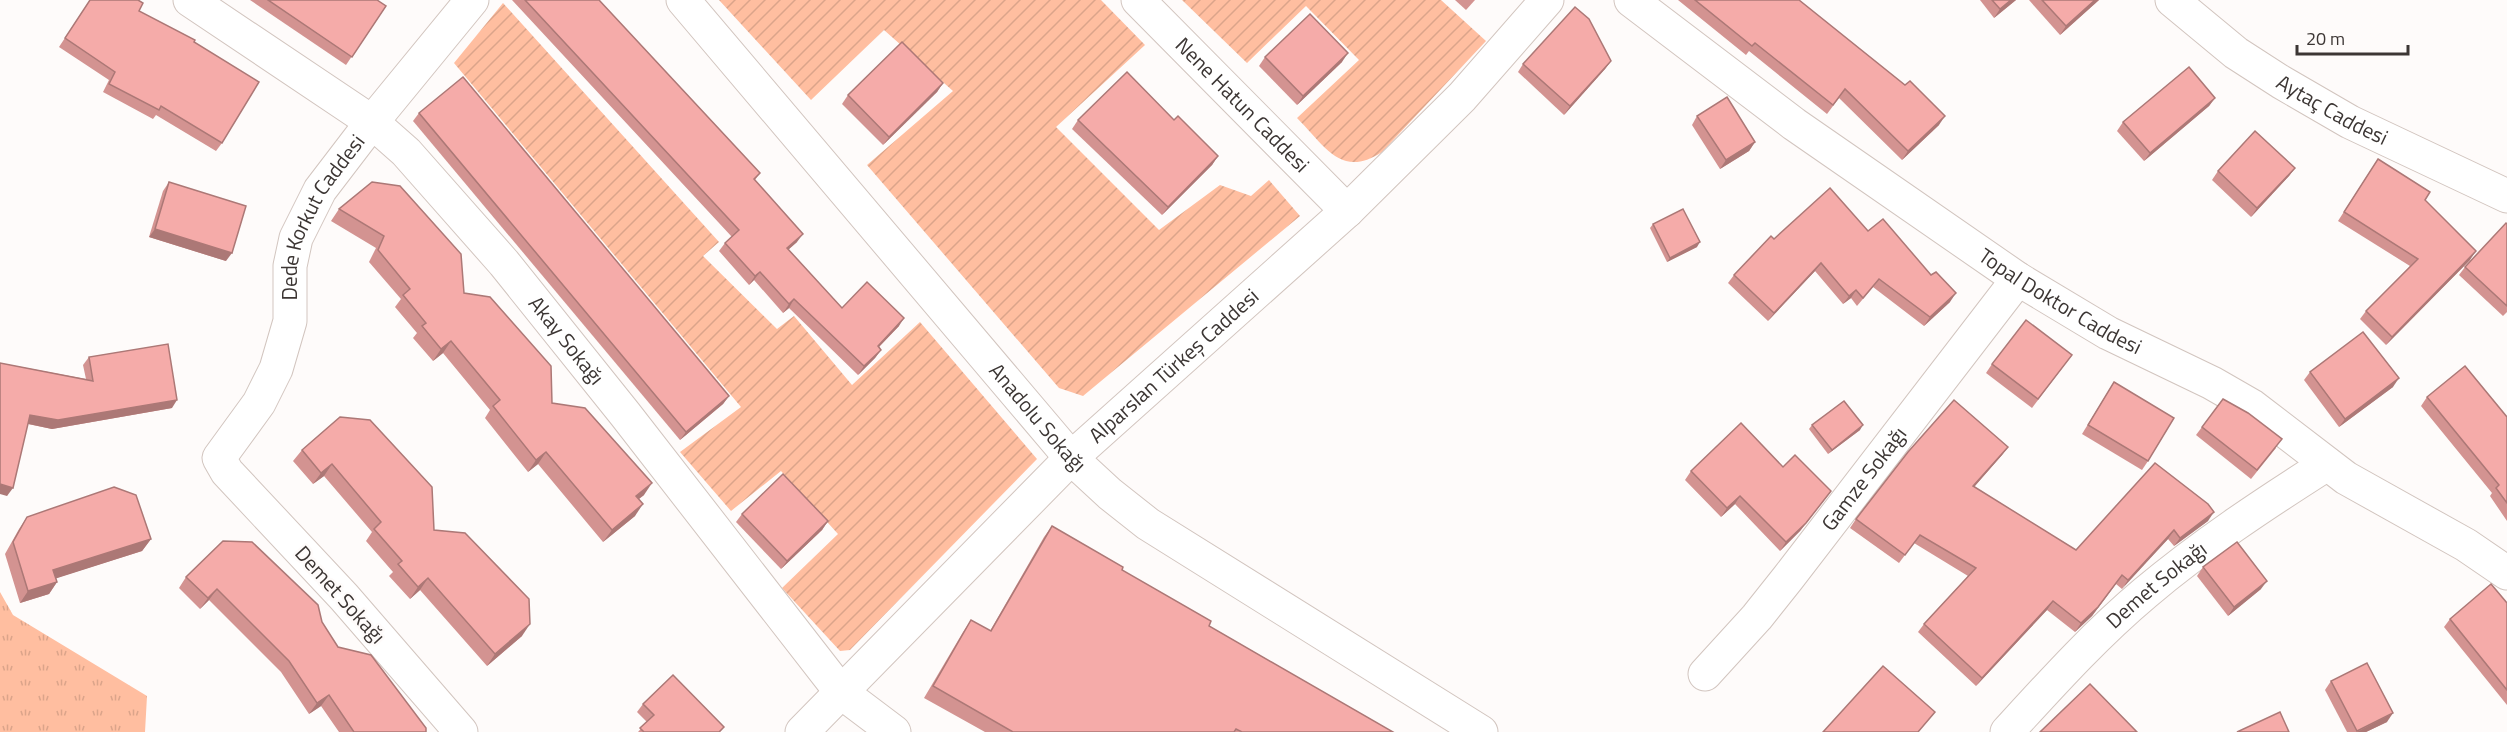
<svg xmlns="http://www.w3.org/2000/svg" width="2507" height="732" font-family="'Titillium Web',sans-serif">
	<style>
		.grass { fill: url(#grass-tufts) }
		.garden { fill: url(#garden-furrows) }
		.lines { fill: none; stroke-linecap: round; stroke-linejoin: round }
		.minor-casing { stroke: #d2c5bf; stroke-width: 35 }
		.minor { stroke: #fff; stroke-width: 33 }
		.wall { fill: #d39391 }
		.shaded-wall { fill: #ac7876 }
		.building { fill: #f5aba9; stroke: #ac7876; stroke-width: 1.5 }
		.labels { text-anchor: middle; stroke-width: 5; stroke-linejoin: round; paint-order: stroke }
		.street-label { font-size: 21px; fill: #3c3634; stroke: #fefbfa }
	</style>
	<defs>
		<pattern id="grass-tufts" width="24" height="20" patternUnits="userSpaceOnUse" patternTransform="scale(1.5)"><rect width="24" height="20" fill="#ffbea0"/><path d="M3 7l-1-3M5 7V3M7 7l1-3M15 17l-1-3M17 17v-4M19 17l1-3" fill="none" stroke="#dba48a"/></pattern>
		<pattern id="garden-furrows" width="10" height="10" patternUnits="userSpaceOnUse" patternTransform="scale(1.5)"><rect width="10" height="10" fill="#ffbea0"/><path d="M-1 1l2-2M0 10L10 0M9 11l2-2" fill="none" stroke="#dba48a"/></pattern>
	</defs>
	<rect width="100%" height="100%" fill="#fefbfa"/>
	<polygon class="grass" points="0,592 13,615 147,696 145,732 0,732"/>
	<g class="garden">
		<polygon points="719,0 1101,0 1145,45 1056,127 1159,230 1220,185 1251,196 1269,180 1300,216 1083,396 1059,388 867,165 953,91 884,30 811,100"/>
		<path d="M 1182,0 L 1441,0 L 1486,41 L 1382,152 C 1341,179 1325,146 1297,118 L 1359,60 L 1306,6 L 1247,63 Z"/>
		<polygon points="503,3 719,242 703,256 777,329 794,316 852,385 920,322 1037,459 850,650 840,651 782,588 838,534 781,471 731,511 680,452 741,407 454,63"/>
	</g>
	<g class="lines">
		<g class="minor-casing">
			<g id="minor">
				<path id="s1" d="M 190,0 L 372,122 L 406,152 L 504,263 L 625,414 L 841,692 L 894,732"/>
				<path id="s2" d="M 683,0 L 1071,458 L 1110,494 L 1148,524 L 1481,732"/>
				<path id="s3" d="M 1138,0 L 1347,211"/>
				<path id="s4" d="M 1631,0 L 1794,124 L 2018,279 L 2108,333 L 2212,383 L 2252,406 L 2346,478 L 2466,545 L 2507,573"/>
				<path id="s5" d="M 2172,0 L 2236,53 L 2281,82 L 2350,122 L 2507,196"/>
				<path id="s6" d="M 1705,674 L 1757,617 L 1788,578 L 2018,279"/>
				<path id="s7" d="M 461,732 L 344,597 L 227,472 L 219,458 L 259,403 L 276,369 L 290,321 L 290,266 L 296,238 L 320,190 L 372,122 L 472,0"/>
				<path id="s8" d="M 802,732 L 1071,458 L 1347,211 L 1462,97 L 1547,0"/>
				<path id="s9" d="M 2007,732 C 2051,684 2095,635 2145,593 C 2202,545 2264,504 2327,464"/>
			</g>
		</g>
		<use href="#minor" class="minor"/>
	</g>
	<g class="wall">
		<polygon points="90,0 139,11 194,42 222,143 216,151 156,115 153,119 103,92 109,80 59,47"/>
		<polygon points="250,0 377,0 386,6 346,65"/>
		<polygon points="512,0 599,0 760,173 755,180 797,242 788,250 842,308 899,326 879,347 881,350 875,358 858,375 789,308 783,313 754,280 749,285 719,251 725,243 732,237"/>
		<polygon points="1455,0 1475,0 1466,10"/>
		<polygon points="1678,0 1799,0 1939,125 1902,160 1839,98 1827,114 1749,51 1746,55"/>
		<polygon points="1980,0 2016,0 1994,18"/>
		<polygon points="2029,0 2099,0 2060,35"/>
		<polygon points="1265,57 1342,62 1297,105 1259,66"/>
		<polygon points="1611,61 1605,69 1564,115 1518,72 1523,64"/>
		<polygon points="943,83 937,92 883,145 842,104 848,95"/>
		<polygon points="2215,98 2209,106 2144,161 2117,131 2123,122"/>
		<polygon points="419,113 729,396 723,404 680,440 413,121"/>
		<polygon points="1697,116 1755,142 1749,151 1720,169 1692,125"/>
		<polygon points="1078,120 1174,120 1218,156 1212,165 1162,215 1072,129"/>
		<polygon points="2295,168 2289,176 2251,217 2212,180 2218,171"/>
		<polygon points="2372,168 2425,200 2470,260 2386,345 2360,319 2366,311 2410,266 2338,221"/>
		<polygon points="169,182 226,261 149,237 163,191"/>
		<polygon points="372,182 464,293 552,403 644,495 639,499 635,516 603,542 538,464 528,472 485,418 490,410 443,353 433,361 413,338 417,333 395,307 401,299 369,262 376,248 331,221 339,209"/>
		<polygon points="1653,224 1697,247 1667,262 1650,228"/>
		<polygon points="2507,224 2507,312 2503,316 2459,275 2465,267"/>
		<polygon points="1868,231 1950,302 1924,326 1873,287 1857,306 1851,298 1843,304 1815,271 1768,321 1728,283 1734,275"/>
		<polygon points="2072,355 2032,408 1986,373 1992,364"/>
		<polygon points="89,357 172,408 52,429 28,424 7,496 0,363 86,379 83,365"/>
		<polygon points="2310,372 2393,387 2339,427 2304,380"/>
		<polygon points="2114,382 2148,461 2142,470 2082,434"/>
		<polygon points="2427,397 2507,417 2507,521 2490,496 2492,493 2421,406"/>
		<polygon points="340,417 522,636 487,666 420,590 410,599 389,576 393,572 366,541 372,532 324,476 313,484 293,461 302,450"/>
		<polygon points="1812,425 1860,430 1828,454 1809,429"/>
		<polygon points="2202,427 2276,448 2251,479 2196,435"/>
		<polygon points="2008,447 2002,455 1974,487 2076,550 2208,521 2174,546 2168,539 2124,586 2122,589 2116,584 2092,616 2075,632 2047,610 1976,686 1918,632 1924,624 1968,576 1914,543 1899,563 1850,528 1856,519"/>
		<polygon points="1783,467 1831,491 1800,531 1780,551 1735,504 1721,517 1685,480 1691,471"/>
		<polygon points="742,514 828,521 822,530 781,569 736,522"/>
		<polygon points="27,517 151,539 142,551 56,578 57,582 49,594 20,603 5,554 19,529"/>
		<polygon points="1052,526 1209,626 1393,732 985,732 924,698 963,632 971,620 990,631 1044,537"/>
		<polygon points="2203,567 2261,589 2228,616 2197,576"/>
		<polygon points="186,577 322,622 338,647 426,732 339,732 321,706 309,714 281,672 209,600 200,609 179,588"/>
		<polygon points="2507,603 2507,705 2444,627 2450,619"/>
		<polygon points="2331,681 2387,722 2366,732 2347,732 2325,690"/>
		<polygon points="643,704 724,727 720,732 638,732 647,722 637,712"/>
	</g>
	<g class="shaded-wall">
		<polygon points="2011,0 2016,0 1994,18 2000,9"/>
		<polygon points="2095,0 2099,0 2060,35 2066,26"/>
		<polygon points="1348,53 1342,62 1297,105 1303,96"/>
		<polygon points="1611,61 1605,69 1564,115 1570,106"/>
		<polygon points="943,83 937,92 883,145 889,137"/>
		<polygon points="2215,98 2209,106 2144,161 2150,153"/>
		<polygon points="1945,116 1939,125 1902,160 1908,151"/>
		<polygon points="1755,142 1749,151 1720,169 1726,160"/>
		<polygon points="1218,156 1212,165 1162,215 1168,207"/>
		<polygon points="2295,168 2289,176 2251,217 2257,208"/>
		<polygon points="155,229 232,253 226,261 149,237"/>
		<polygon points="803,234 797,242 781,256 787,248"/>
		<polygon points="1700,242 1697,247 1667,262 1670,258"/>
		<polygon points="2476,251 2470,260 2386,345 2392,337"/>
		<polygon points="1821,263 1815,271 1768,321 1774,313"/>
		<polygon points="760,272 754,280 749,285 755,276"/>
		<polygon points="1856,290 1851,298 1843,304 1849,296"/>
		<polygon points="1956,293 1950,302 1924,326 1930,317"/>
		<polygon points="794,299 789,308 783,313 789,304"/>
		<polygon points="904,318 899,326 872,354 878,346"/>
		<polygon points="451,341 443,353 433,361 441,349"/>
		<polygon points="881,350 875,358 858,375 864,366"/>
		<polygon points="2399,378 2393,387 2339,427 2345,419"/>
		<polygon points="729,396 723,404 680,440 686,432"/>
		<polygon points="177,400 172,408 52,429 24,423 30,415"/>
		<polygon points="1863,425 1860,430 1828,454 1832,450"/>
		<polygon points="2008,447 2002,455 1967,495 1973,486"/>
		<polygon points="546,452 538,464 528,472 536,460"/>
		<polygon points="332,464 324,476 313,484 321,473"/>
		<polygon points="652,483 644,495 628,507 636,496"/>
		<polygon points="0,484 13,488 7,496 0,494"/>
		<polygon points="1831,491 1800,531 1780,551 1786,542"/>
		<polygon points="1740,496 1735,504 1721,517 1727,508"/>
		<polygon points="643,504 635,516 603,542 612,530"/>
		<polygon points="2214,512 2208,521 2174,546 2180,538"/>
		<polygon points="828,521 822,530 781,569 787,561"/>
		<polygon points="2174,530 2168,539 2122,589 2128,580"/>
		<polygon points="151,539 142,551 45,582 53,570"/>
		<polygon points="2122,575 2092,616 2075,632 2081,623"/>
		<polygon points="428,578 420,590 410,599 418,587"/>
		<polygon points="2267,581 2261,589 2228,616 2234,607"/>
		<polygon points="57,582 49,594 20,603 28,591"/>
		<polygon points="217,589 209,600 200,609 208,598"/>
		<polygon points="2053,601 2047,610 1976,686 1982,678"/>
		<polygon points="530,624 522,636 487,666 495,654"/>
		<polygon points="329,695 321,706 309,714 317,703"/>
		<polygon points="2393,713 2387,722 2366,732 2357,732"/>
	</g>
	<g class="building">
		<polygon points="90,0 138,0 143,3 139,11 195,40 194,42 259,82 222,143 161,106 159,110 109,84 115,72 65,38"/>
		<polygon points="268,0 377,0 386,6 352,57"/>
		<polygon points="525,0 599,0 760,173 754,179 803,234 787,248 842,308 867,282 904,318 878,346 881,350 864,366 794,299 789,304 760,272 755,276 725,243 739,230"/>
		<polygon points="1695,0 1799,0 1905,85 1910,81 1945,116 1908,151 1845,89 1833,105 1755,43 1752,46"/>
		<polygon points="1992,0 2011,0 2000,9"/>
		<polygon points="2042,0 2095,0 2066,26"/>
		<polygon points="1575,7 1589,19 1611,61 1570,106 1523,64"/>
		<polygon points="1310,14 1348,53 1303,96 1265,57"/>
		<polygon points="902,42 943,83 889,137 848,95"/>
		<polygon points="2189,67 2215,98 2150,153 2123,122"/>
		<polygon points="1127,72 1174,120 1178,116 1218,156 1168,207 1078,120"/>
		<polygon points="463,77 729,396 686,432 419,113"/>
		<polygon points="1727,97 1755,142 1726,160 1697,116"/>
		<polygon points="2255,131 2295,168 2257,208 2218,171"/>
		<polygon points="2378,159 2430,192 2425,200 2476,251 2392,337 2366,311 2418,259 2344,212"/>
		<polygon points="169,182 246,206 232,253 155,229"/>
		<polygon points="372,182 400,186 461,254 464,293 490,297 551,366 552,403 585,408 652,483 636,496 643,504 612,530 546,452 536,460 493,406 500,400 451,341 441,349 422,326 426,323 403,295 410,289 378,250 384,236 339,209"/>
		<polygon points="1830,188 1868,231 1883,219 1931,275 1936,272 1956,293 1930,317 1879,279 1863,298 1856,290 1849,296 1821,263 1774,313 1734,275 1771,236 1774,239"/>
		<polygon points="1683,209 1700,242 1670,258 1653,224"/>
		<polygon points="2506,223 2507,224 2507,306 2465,267"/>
		<polygon points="2026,320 2072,355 2038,399 1992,364"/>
		<polygon points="2363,332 2399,378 2345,419 2310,372"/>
		<polygon points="168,344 177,400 58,420 30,415 13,488 0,484 0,363 93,381 89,357"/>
		<polygon points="2465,366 2507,417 2507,503 2496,488 2499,485 2427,397"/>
		<polygon points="2114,382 2174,418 2148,461 2088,425"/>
		<polygon points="2223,399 2248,413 2282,439 2257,470 2202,427"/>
		<polygon points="1954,400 2008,447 1973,486 2076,550 2155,463 2208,504 2214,512 2180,538 2174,530 2130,578 2128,580 2122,575 2098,607 2081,623 2053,601 1982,678 1924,624 1976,568 1920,535 1905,555 1856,519 1908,452"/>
		<polygon points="1844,401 1863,425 1832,450 1812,425"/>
		<polygon points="340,417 370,420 432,487 434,530 465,533 529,599 530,624 495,654 428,578 418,587 398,564 402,561 374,529 381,522 332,464 321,473 302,450"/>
		<polygon points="1741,423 1783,467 1795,455 1831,491 1806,523 1786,542 1740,496 1727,508 1691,471"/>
		<polygon points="783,474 828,521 787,561 742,514"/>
		<polygon points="114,487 136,495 151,539 53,570 57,582 28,591 13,542 27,517"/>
		<polygon points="1052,526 1123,567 1122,570 1211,621 1209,626 1393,732 1242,732 1236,729 1234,732 1013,732 933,686 971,620 991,631"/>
		<polygon points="223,541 252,542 318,605 322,622 338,647 371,655 426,728 426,732 354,732 329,695 317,703 289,661 217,589 208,598 186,577"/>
		<polygon points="2237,542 2267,581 2234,607 2203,567"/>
		<polygon points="2491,584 2507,603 2507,690 2450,619"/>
		<polygon points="2367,663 2393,713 2357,731 2331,681"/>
		<polygon points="1883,666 1935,712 1918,732 1823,732"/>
		<polygon points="673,675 724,727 719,732 644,732 640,728 654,715 643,704"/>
		<polygon points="2090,684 2137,732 2040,732"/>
		<polygon points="2280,712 2289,732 2237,732"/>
	</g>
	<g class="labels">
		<g class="street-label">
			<text dy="7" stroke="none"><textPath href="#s3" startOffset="148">Nene Hatun Caddesi</textPath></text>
			<text dy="7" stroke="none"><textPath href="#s5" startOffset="195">Aytaç Caddesi</textPath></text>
			<text dy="7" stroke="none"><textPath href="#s7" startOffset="634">Dede Korkut Caddesi</textPath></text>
			<text dy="7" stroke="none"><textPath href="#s4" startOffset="525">Topal Doktor Caddesi</textPath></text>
			<text dy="7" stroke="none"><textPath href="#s1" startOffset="512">Akay Sokağı</textPath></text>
			<text dy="7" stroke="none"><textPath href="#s8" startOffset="522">Alparslan Türkeş Caddesi</textPath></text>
			<text dy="7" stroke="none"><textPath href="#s2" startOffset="548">Anadolu Sokağı</textPath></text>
			<text dy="7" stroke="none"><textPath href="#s6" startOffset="252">Gamze Sokağı</textPath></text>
			<text dy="7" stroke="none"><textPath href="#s9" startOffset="210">Demet Sokağı</textPath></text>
			<text transform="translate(340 595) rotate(48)" y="7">Demet Sokağı</text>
		</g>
	</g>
	<path d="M2297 45v9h111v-9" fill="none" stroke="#3c3634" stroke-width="3"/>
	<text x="2306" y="45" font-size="18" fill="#3c3634" stroke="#fefbfa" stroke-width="4.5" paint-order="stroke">20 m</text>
</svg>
